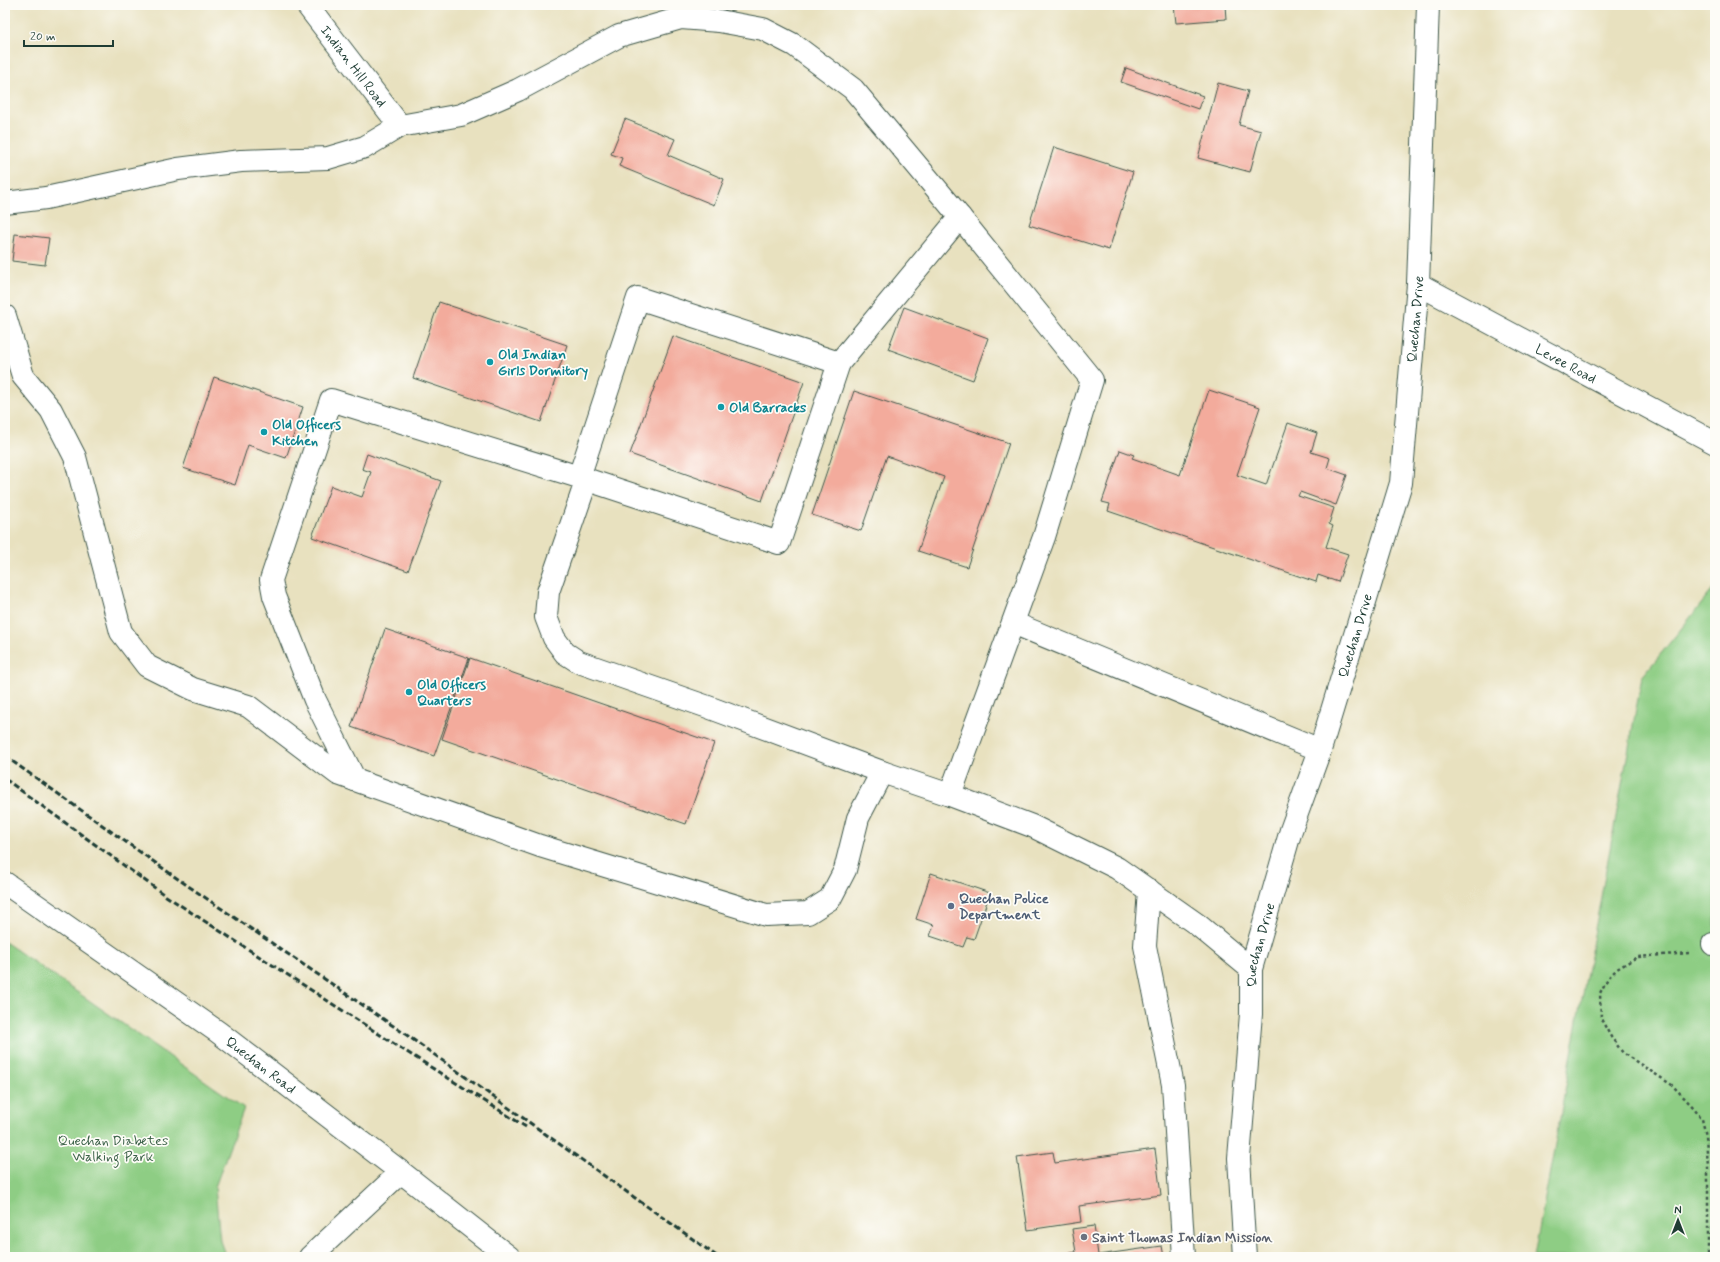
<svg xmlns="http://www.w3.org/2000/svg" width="1720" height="1262" font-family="Mynerve,sans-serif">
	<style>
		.green { fill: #8ecd84; stroke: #56855c }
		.building { fill: #f3ab9c }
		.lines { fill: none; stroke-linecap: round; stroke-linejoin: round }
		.minor-casing { stroke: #3d5649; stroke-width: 24 }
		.path { stroke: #3d5649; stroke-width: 2.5; stroke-dasharray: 3 3; stroke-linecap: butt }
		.minor { stroke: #fff; stroke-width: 22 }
		.rail { stroke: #1f3d34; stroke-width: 3; stroke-dasharray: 6 3; stroke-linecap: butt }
		.culture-dot { fill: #0f9aa8; stroke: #fdfcf7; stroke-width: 1.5 }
		.service-dot { fill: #5c6f8a; stroke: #fdfcf7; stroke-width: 1.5 }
		.worship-dot { fill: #6b7280; stroke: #fdfcf7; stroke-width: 1.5 }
		.labels { text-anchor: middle; stroke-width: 3.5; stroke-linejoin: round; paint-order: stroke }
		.street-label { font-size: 14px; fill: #1f3d34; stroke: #fdfcf7 }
		.culture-label { font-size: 14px; font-weight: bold; fill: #0d838f; stroke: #fdfcf7; text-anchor: start }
		.service-label { font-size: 14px; font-weight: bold; fill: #4e5e75; stroke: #fdfcf7; text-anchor: start }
		.park-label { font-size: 14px; fill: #3b6148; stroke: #fdfcf7 }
		.worship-label { font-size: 14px; font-weight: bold; fill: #5b616d; stroke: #fdfcf7; text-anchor: start }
	</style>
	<rect width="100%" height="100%" fill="#fdfcf7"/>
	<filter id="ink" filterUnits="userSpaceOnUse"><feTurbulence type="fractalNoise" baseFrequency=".025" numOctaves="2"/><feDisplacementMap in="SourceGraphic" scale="8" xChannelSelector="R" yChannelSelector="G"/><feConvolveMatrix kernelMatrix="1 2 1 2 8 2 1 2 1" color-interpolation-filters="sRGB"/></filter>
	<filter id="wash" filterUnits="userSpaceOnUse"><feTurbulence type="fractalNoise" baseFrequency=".012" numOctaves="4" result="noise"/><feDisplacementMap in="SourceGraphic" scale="16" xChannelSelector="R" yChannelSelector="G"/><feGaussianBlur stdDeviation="0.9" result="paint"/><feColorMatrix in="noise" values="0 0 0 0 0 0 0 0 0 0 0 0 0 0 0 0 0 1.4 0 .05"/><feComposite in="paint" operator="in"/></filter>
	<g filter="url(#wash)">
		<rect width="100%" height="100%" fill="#e8e1bf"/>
		<g class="green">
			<polygon points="1715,587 1715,1257 1534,1257 1642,677"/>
			<polygon points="5,942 244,1108 215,1187 220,1241 226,1257 5,1257"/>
		</g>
		<g id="blocks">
			<g class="building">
				<polygon points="1174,5 1225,5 1226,19 1176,23"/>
				<polygon points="1126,68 1203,96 1198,109 1121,82"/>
				<polygon points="1218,83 1248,91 1239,125 1261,131 1250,172 1198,158"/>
				<polygon points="625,119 675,139 668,155 724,179 714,205 619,166 622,158 611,154"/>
				<polygon points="1054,147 1133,172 1109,250 1029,225"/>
				<polygon points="15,234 49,238 45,265 12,261"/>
				<polygon points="439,302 567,345 541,422 413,378"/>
				<polygon points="904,307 988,338 973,380 888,349"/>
				<polygon points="673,336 804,382 762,501 630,454"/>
				<polygon points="214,377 303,407 286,458 248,445 235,485 183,468"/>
				<polygon points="1209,390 1260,407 1237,475 1266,485 1288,423 1317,433 1311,452 1330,458 1327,468 1347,475 1336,505 1300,492 1298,496 1334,508 1329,524 1333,526 1326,547 1348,554 1338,582 1318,575 1316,582 1108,511 1110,504 1102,502 1120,450 1134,455 1132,458 1180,475"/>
				<polygon points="854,391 1009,443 967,567 918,551 944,477 887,456 861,531 812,515"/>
				<polygon points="367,454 441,481 408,571 312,537 331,486 362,497 371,472 362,469"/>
				<polygon points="385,629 469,658 434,756 351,727"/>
				<polygon points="470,658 714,743 686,824 442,739"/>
				<polygon points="931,873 990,893 974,939 967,937 963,947 930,936 934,925 916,919"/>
				<polygon points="1155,1149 1161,1195 1079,1206 1081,1222 1028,1230 1017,1157 1053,1152 1055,1163"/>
				<polygon points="1094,1226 1098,1255 1162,1246 1164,1257 1060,1257 1060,1255 1076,1252 1072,1229"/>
			</g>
		</g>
	</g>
	<g filter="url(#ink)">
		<use href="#blocks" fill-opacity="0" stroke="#3d5649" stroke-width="1"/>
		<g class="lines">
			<g class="minor-casing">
				<g id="minor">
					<path id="s1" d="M 307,5 L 400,126"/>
					<polyline points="5,203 46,198 178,169 241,161 328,158 365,147 400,126 461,115 518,90 619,36 681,18 719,21 763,29 794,45 853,89 960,217 1092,380 1044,537 950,795"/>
					<path id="s2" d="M 1418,284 L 1715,443"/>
					<polygon points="638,298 839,363 779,543 579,477"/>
					<polyline points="5,316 23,376 51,410 75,457 121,632 147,666 193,689 248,706 338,774 540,846 766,915 808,913 830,899 845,870 858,818 882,772 950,795 1032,826 1117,868 1198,925 1251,969"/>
					<polyline points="839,363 960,217"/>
					<polyline points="587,479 548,592 546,617 554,638 565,653 579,662 708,707 882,772"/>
					<polyline points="1013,623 1320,750"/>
					<polyline points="355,780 315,700 274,596 271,580 331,400 579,477"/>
					<path id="s3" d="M 5,883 L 218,1032 L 401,1172 L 509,1257"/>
					<polyline points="1149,890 1145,946 1173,1085 1184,1257"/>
					<polyline points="1713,944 1715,944"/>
					<polyline points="310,1257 401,1172"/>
					<path id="s4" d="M 1245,1257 L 1239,1158 L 1251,1014 L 1251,969 L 1291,830 L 1320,750 L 1401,483 L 1418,284 L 1428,5"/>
				</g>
			</g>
			<polyline class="path" points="1689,953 1637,957 1617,969 1608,978 1600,993 1601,1019 1611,1037 1623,1053 1672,1085 1695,1109 1702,1119 1706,1136 1708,1167 1708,1257"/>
			<use href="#minor" class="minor"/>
			<g class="rail">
				<polyline points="5,756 178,879 408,1036 718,1257"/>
				<polyline points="5,779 166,896 402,1049 526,1127"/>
			</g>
		</g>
	</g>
	<g class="culture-dot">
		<circle cx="490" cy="362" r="4"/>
		<circle cx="721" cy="407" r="4"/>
		<circle cx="264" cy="432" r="4"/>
		<circle cx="409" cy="692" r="4"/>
	</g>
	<circle class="service-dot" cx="951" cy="906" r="4"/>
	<circle class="worship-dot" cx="1084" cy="1237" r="4"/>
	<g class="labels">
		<g class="street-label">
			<text dy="5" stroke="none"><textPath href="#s1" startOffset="77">Indian Hill Road</textPath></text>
			<text dy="5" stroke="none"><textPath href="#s4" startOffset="962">Quechan Drive</textPath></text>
			<text dy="5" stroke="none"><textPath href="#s2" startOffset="168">Levee Road</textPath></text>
			<text dy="5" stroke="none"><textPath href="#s4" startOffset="638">Quechan Drive</textPath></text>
			<text dy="5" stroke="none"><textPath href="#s4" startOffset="314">Quechan Drive</textPath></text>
			<text dy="5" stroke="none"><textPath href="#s3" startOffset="314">Quechan Road</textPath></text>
		</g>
		<g class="culture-label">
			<text x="498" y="359">Old Indian<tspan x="498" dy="16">Girls Dormitory</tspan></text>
			<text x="729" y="412">Old Barracks</text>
			<text x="272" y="429">Old Officers<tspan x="272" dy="16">Kitchen</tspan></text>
			<text x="417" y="689">Old Officers<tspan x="417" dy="16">Quarters</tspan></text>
		</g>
		<g class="service-label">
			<text x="959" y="903">Quechan Police<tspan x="959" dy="16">Department</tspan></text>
		</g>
		<g class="park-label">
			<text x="113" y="1145">Quechan Diabetes<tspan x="113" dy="16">Walking Park</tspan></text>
		</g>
		<g class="worship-label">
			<text x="1092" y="1242">Saint Thomas Indian Mission</text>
		</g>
	</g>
	<rect width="1720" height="1262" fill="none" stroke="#fdfcf7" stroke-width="20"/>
	<g transform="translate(1678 1220)" stroke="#fdfcf7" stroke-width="3" paint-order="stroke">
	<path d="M0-3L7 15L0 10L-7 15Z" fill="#1f3d34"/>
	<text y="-6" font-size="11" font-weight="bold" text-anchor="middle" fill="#1f3d34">N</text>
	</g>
	<path d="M24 40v6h89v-6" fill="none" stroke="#1f3d34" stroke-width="2"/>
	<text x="30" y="40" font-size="12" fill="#1f3d34" stroke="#fdfcf7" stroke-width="3" paint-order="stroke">20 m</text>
</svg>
